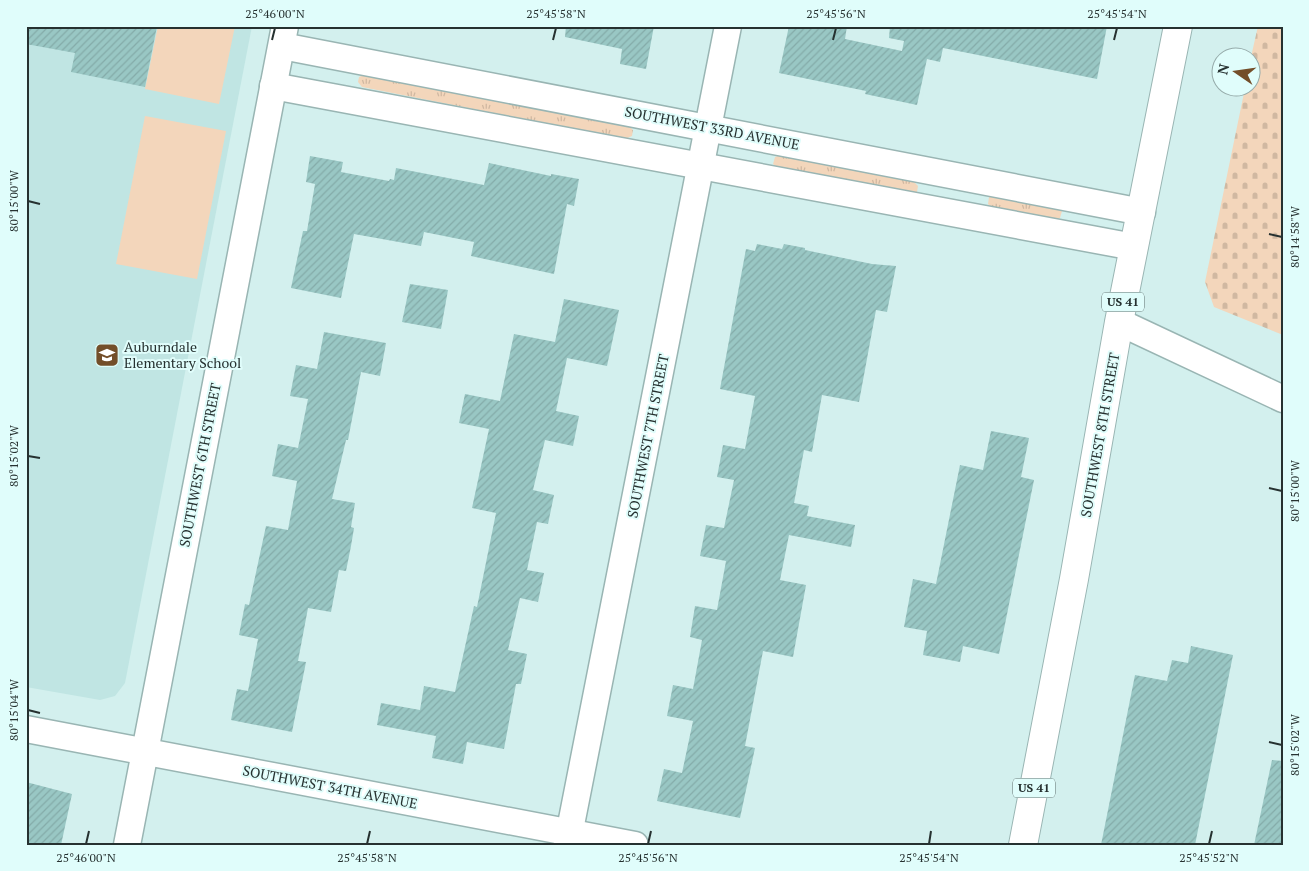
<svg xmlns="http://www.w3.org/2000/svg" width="1309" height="871" font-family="'PT Serif',serif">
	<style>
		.built { fill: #c0e5e3 }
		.grass { fill: url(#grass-tufts) }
		.cemetery { fill: url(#cemetery-stones) }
		.green { fill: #f3d6bb }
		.building { fill: url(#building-hatch) }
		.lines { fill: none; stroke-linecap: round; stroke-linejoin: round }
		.street-casing { stroke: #99b5b3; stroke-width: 29 }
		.primary-casing { stroke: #99b5b3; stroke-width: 30 }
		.street { stroke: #fff; stroke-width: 26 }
		.primary { stroke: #fff; stroke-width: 28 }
		.ticks { fill: none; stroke: #263130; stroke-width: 2 }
		.labels { text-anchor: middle; stroke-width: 4; stroke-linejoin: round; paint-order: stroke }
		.shield { fill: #e0fdfb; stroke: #5e6e6d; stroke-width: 1 }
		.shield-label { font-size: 12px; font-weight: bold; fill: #263130 }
		.street-label { font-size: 14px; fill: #263130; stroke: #e0fdfb }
		.poi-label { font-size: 14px; fill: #263130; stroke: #e0fdfb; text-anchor: start }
		.neatline { fill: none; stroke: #263130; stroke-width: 2 }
		.ticks-label { font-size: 12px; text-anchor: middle; fill: #263130 }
	</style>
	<defs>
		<pattern id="grass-tufts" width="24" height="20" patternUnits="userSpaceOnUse" patternTransform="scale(1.25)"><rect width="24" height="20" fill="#f3d6bb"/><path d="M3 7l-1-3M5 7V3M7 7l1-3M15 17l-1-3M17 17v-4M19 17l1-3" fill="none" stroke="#d0b8a1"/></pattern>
		<pattern id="cemetery-stones" width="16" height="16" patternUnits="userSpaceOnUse" patternTransform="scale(1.25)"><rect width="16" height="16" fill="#f3d6bb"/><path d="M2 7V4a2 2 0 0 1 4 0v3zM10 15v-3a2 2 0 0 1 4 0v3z" fill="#d0b8a1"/></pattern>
		<pattern id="building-hatch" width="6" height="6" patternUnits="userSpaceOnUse" patternTransform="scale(1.25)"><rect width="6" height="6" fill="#99c7c4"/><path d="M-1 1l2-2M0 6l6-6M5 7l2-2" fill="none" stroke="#84aba9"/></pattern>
	</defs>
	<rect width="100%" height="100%" fill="#d3f0ee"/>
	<polygon class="built" points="26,26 252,26 125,683 115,696 100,700 26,687"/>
	<g class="grass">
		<polygon points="364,75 628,125 633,130 632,136 625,139 362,87 358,82 359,77"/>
		<polygon points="781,155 914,182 918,186 917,192 912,194 777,167 773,164 775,157"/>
		<polygon points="994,195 1057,207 1062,211 1060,218 1054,221 991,207 988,204 989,197"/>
	</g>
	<polygon class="cemetery" points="1258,26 1283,26 1283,335 1214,307 1205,282 1245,88 1252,88 1251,57"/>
	<g class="green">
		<polygon points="158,26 235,26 219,104 145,89"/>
		<polygon points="145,116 226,131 197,279 116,264"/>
	</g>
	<g class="building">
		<polygon points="26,26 157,26 145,87 71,72 75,53 26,44"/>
		<polygon points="566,26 654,26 646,69 620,64 622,49 565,37"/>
		<polygon points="789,26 847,26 845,39 902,51 904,41 889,38 890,26 1107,26 1097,79 943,48 940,62 927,59 917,105 865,94 866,91 779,73"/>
		<polygon points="310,156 343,162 341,172 389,181 390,179 394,180 396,168 484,185 489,163 551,176 551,174 579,179 574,206 567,204 554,274 471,256 474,242 424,232 421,246 354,234 341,298 291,288 303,231 307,231 315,184 306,182"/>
		<polygon points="757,244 782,249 784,244 805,248 805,250 872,264 896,266 887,312 876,310 859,402 822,395 812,452 804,450 794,503 809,506 807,516 855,525 851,547 789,535 780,580 806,585 793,657 763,651 745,746 755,748 740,818 657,801 664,769 682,773 693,721 667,716 673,685 693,689 702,640 690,637 695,606 717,610 726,561 700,556 706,525 724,528 734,480 717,477 723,445 745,449 755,396 720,389 746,249 755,251"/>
		<polygon points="410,284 448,290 441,329 402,322"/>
		<polygon points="564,299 619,310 607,366 567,358 556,411 579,416 573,446 545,440 533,490 554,495 548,524 537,522 527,570 544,573 538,602 520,598 508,650 527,654 521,684 516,684 504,749 467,742 463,764 432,758 436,736 377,725 381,703 420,710 424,686 455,692 474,606 477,607 496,513 472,508 489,429 459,423 465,394 500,401 514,334 555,342"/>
		<polygon points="324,332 386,343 380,376 361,372 348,440 346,440 332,499 355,503 351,527 354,528 351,546 346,571 339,570 331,612 308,608 298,661 306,662 292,732 231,720 237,689 248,691 258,639 239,635 245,604 249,605 266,526 288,530 297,481 272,476 278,444 298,448 308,399 290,396 296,365 317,369"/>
		<polygon points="991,431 1029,438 1021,477 1034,480 999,654 963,646 960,662 923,655 927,631 904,627 913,579 936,584 960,465 983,470"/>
		<polygon points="1191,646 1233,655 1195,845 1101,845 1135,675 1167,681 1172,660 1188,663"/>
		<polygon points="1272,760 1283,761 1283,845 1254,845"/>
		<polygon points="26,782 72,794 61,845 26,845"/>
	</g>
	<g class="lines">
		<g class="street-casing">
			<g id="street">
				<polyline points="282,46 1142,212"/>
				<polyline points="273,86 1134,247"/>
				<polyline points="1119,322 1283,399"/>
				<polyline points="26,729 635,845"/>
				<polyline points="127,845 285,26"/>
				<polyline points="567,845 728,26"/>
			</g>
		</g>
		<g class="primary-casing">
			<polyline id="primary" points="1023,845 1074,579 1119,322 1178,26"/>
		</g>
		<use href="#street" class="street"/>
		<use href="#primary" class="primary"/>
	</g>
	<path class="ticks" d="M 272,40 L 275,28M 553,40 L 556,28M 833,40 L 836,28M 1114,40 L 1117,28M 28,201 L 40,204M 1269,234 L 1282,237M 28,456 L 40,458M 1269,488 L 1282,491M 28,710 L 40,713M 1269,742 L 1282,745M 86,844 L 89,831M 367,844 L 370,831M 648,844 L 651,831M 929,844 L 931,831M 1209,844 L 1212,831"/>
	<defs>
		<g id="school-square" transform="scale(1.25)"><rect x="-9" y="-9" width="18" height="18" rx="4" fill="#734e29" stroke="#e0fdfb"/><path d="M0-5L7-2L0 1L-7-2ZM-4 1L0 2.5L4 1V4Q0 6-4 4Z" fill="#fff"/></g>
	</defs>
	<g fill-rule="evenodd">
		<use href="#school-square" x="107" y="355"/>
	</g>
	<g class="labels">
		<g class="shield">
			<rect x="1102" y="292.5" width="42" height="19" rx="4"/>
			<rect x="1013" y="778.5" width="42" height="19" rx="4"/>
		</g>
		<g class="shield-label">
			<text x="1123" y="306">US 41</text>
			<text x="1034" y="792">US 41</text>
		</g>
		<g class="street-label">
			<text transform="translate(712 128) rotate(11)" y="5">SOUTHWEST 33RD AVENUE</text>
			<text transform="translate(1100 435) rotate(-80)" y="5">SOUTHWEST 8TH STREET</text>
			<text transform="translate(648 436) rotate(-79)" y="5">SOUTHWEST 7TH STREET</text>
			<text transform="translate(200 465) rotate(-79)" y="5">SOUTHWEST 6TH STREET</text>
			<text transform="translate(330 787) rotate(11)" y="5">SOUTHWEST 34TH AVENUE</text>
		</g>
		<g class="poi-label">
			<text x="124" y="352">Auburndale<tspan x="124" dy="16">Elementary School</tspan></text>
		</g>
	</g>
	<rect width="1309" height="871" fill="none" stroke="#e0fdfb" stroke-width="55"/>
	<g transform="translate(1236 72) rotate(283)"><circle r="24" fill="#e0fdfb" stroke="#96abaa"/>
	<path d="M0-4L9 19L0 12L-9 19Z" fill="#734e29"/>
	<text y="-8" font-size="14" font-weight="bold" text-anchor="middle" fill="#263130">N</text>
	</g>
	<rect x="28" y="28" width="1254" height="816" class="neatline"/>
	<g class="ticks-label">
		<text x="275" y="18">25°46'00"N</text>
		<text x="556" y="18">25°45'58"N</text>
		<text x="836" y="18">25°45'56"N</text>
		<text x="1117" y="18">25°45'54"N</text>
		<text transform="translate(14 201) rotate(-90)" y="4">80°15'00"W</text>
		<text transform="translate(1295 237) rotate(-90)" y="4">80°14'58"W</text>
		<text transform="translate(14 456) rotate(-90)" y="4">80°15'02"W</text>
		<text transform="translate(1295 491) rotate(-90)" y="4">80°15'00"W</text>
		<text transform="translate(14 710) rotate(-90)" y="4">80°15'04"W</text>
		<text transform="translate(1295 745) rotate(-90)" y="4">80°15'02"W</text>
		<text x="86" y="862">25°46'00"N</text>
		<text x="367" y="862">25°45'58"N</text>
		<text x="648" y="862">25°45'56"N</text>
		<text x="929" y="862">25°45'54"N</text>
		<text x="1209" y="862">25°45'52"N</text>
	</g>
</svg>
